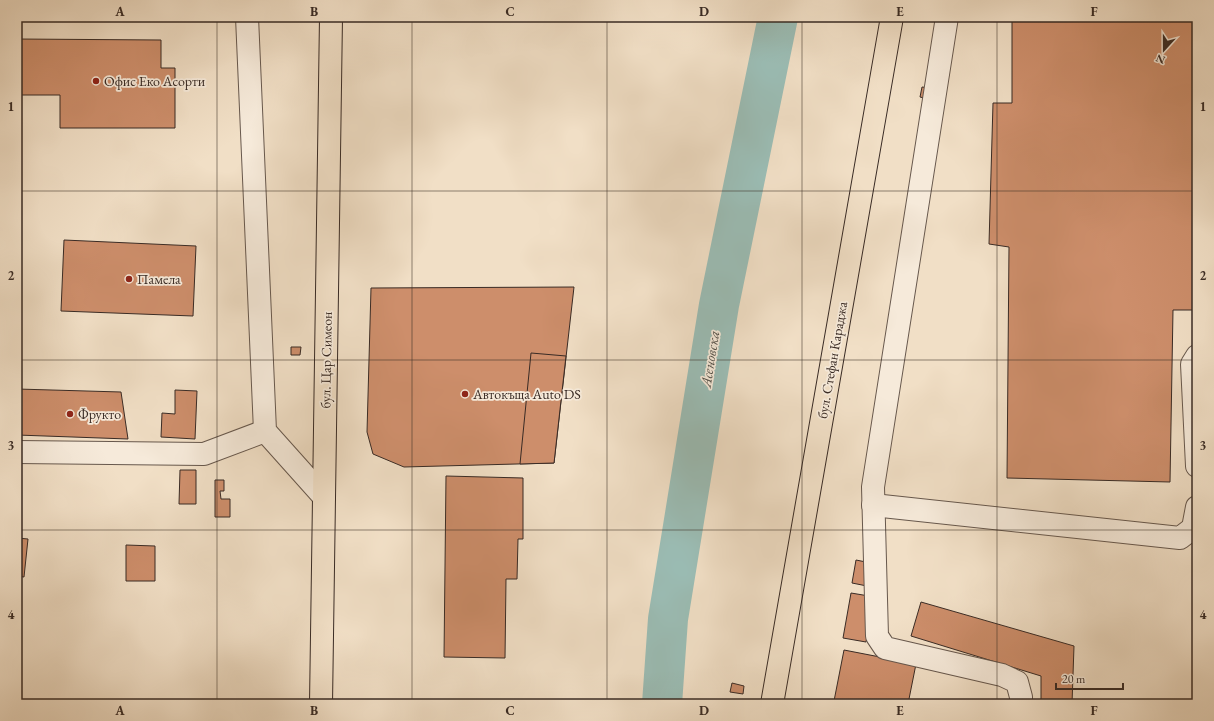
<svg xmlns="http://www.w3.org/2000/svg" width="1214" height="721" font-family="'EB Garamond',serif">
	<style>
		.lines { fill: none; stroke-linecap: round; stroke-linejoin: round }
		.river { stroke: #9bbdb5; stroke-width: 40 }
		.building { fill: #cd8e6b; stroke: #392b25 }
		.minor-casing { stroke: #67584d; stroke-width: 24 }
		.major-casing { stroke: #392b25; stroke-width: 24 }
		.minor { stroke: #f6eada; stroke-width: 22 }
		.major { stroke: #f1dfc6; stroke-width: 22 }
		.grid { fill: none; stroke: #392b25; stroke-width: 1; stroke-opacity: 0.55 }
		.poi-dot { fill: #8f2418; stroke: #f6eada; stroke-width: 1.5 }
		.labels { text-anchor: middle; stroke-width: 3.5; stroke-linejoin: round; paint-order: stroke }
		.poi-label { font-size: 14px; fill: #392b25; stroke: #f6eada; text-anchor: start }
		.street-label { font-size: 14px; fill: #392b25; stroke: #f6eada }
		.water-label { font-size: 15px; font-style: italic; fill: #525049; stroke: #f6eada }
		.neatline { fill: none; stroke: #392b25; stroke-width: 1.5 }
		.grid-label { font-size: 13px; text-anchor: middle; font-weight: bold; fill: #392b25 }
	</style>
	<rect width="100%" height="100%" fill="#f1dfc6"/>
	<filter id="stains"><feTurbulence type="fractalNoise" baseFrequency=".005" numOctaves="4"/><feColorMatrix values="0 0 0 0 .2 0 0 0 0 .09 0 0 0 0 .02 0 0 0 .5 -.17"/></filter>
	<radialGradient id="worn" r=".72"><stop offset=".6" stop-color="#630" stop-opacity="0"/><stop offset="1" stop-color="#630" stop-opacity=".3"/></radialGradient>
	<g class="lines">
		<polyline class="river" points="662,704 668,619 719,305 778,17"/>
	</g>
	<g class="building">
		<polygon points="1012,17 1197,17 1197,310 1173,310 1170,482 1007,478 1009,247 989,244 993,103 1012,103"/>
		<polygon points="17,39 161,40 161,68 175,68 175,128 60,128 60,95 17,95"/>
		<polygon points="922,87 930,88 928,99 920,97"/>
		<polygon points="64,240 196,246 193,316 61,311"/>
		<polygon points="574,287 554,463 404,467 373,454 367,432 371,288"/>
		<polygon points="291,347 301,347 300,355 291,355"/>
		<polygon points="531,353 566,356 554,463 520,464"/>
		<polygon points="17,389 121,392 128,439 17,435"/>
		<polygon points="175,390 197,391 195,439 161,437 162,413 175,414"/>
		<polygon points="180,470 196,470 196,504 179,504"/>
		<polygon points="446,476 523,478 523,539 518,539 517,579 506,579 505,658 444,657"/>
		<polygon points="215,480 224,480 224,491 220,491 221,499 230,499 230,517 215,517"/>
		<polygon points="17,538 28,539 24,577 17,576"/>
		<polygon points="126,545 155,546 155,581 126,581"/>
		<polygon points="856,560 871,563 867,586 852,583"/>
		<polygon points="851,593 875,597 866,642 843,638"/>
		<polygon points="921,602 1074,646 1072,704 1041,704 1041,676 911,636"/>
		<polygon points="844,650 916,664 908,704 849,704 834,701"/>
		<polygon points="732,683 744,686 743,694 730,692"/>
	</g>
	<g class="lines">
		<g class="minor-casing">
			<g id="minor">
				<polyline points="247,17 265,431 324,497"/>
				<polyline points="947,17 873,487 877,636 885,648 1002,675 1017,682 1021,697 1021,704"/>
				<polyline points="1197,356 1192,364 1197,466"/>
				<polyline points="17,452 204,454 265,431"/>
				<polyline points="873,505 1180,538 1193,528 1197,507"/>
			</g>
		</g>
		<g class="major-casing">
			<g id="major">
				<polyline points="321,704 331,17"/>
				<polyline points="772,704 892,17"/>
			</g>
		</g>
		<use href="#minor" class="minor"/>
		<use href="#major" class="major"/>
	</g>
	<path class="grid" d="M 217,17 L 217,704M 412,17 L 412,704M 607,17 L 607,704M 802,17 L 802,704M 997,17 L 997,704M 17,191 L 1197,191M 17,360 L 1197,360M 17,530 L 1197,530"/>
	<g class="poi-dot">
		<circle cx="96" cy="81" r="4"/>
		<circle cx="129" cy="279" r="4"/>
		<circle cx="465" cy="394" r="4"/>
		<circle cx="70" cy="414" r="4"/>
	</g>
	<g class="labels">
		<g class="poi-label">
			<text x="104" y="86">Офис Еко Асорти</text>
			<text x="137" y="284">Памела</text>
			<text x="473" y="399">Автокъща Auto DS</text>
			<text x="78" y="419">Фрукто</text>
		</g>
		<g class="street-label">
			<text transform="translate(326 360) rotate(-89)" y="5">бул. Цар Симеон</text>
			<text transform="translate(832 360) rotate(-80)" y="5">бул. Стефан Караджа</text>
		</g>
		<g class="water-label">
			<text transform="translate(710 359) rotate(-81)" y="5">Асеновска</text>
		</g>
	</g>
	<rect width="1214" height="721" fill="none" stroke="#f1dfc6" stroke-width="44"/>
	<g transform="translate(1164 50) rotate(201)" stroke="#f6eada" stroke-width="3" paint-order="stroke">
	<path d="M0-3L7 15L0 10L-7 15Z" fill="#392b25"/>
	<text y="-6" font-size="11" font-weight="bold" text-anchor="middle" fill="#392b25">N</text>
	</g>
	<path d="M1056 683v6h67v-6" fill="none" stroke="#392b25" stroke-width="2"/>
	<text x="1062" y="683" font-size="12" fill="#392b25" stroke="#f6eada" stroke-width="3" paint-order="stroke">20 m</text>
	<rect x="22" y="22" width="1170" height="677" class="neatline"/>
	<g class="grid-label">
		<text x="120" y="16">A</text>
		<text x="314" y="16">B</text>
		<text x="510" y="16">C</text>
		<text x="704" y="16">D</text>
		<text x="900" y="16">E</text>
		<text x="1094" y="16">F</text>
		<text x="11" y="111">1</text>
		<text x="1203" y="111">1</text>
		<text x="11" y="280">2</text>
		<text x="1203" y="280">2</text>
		<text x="11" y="450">3</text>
		<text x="1203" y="450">3</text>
		<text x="11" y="619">4</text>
		<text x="1203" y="619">4</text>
		<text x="120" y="715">A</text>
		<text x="314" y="715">B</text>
		<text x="510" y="715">C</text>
		<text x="704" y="715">D</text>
		<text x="900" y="715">E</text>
		<text x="1094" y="715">F</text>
	</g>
	<rect width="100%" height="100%" filter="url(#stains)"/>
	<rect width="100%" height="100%" fill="url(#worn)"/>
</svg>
